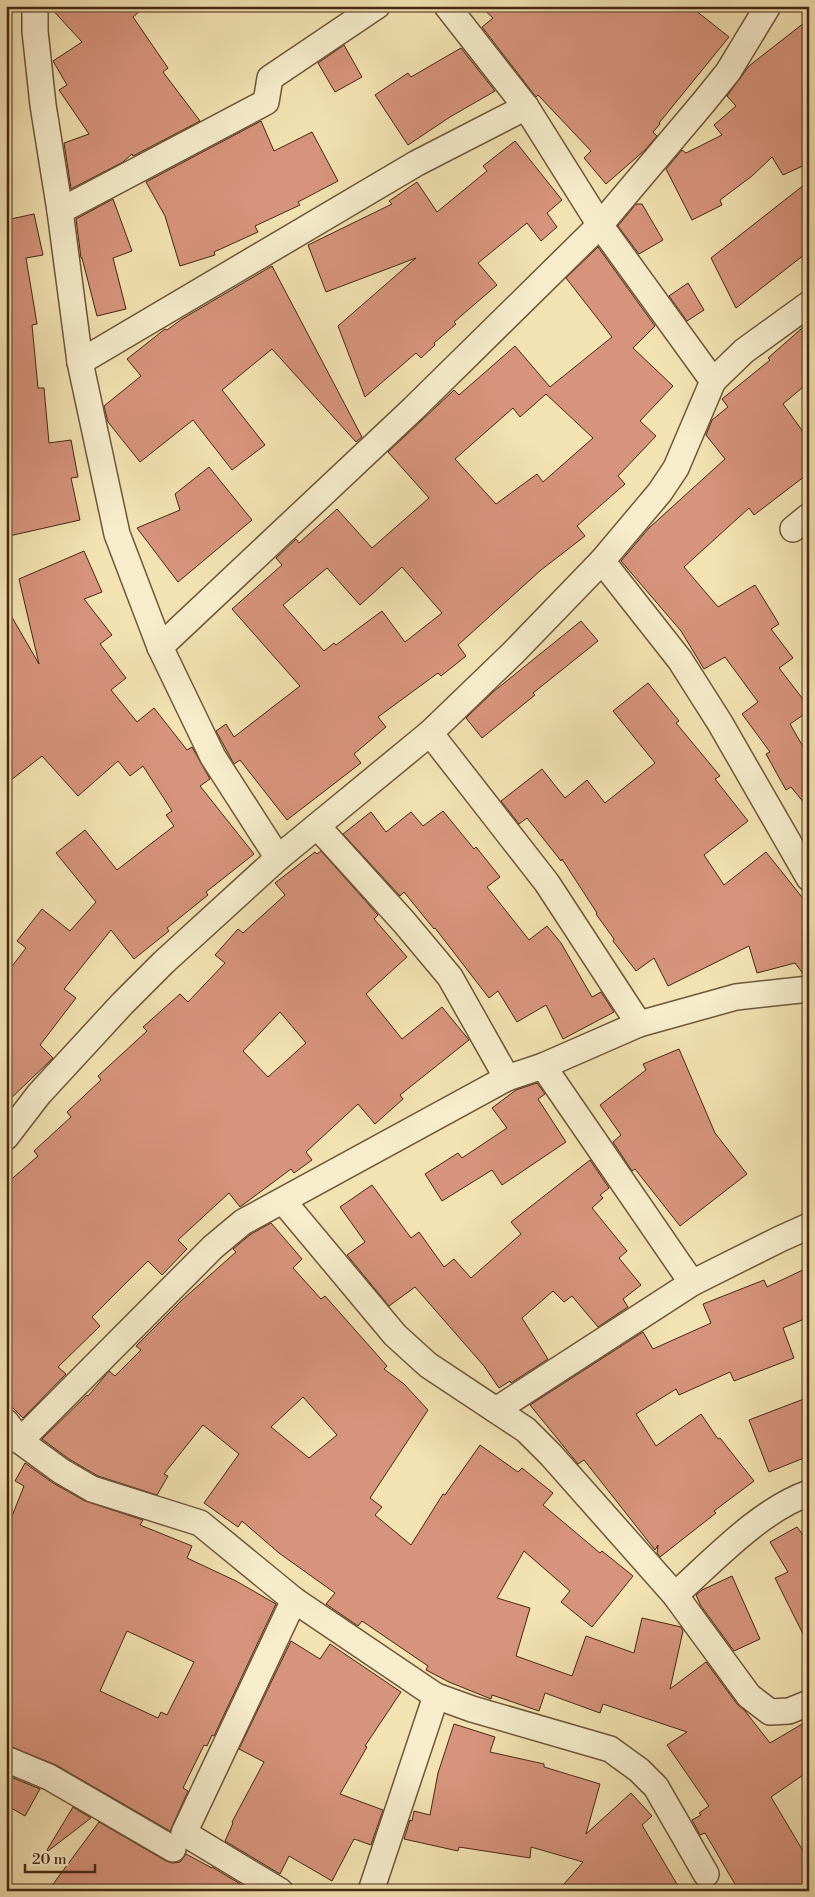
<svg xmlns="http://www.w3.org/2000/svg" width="815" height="1897" font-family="'Libre Bodoni',serif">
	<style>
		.building { fill: #d7947c; stroke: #452713; fill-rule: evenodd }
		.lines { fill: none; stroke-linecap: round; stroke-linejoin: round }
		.minor-casing { stroke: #70563b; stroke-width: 28 }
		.minor { stroke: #f7edcd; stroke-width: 25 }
	</style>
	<rect width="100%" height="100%" fill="#f3e3b2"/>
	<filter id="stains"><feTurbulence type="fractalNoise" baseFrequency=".004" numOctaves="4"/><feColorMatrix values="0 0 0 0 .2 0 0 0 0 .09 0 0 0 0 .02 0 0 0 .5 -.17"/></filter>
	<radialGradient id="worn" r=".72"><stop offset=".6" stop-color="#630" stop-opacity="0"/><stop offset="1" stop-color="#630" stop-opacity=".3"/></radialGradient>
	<g class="building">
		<polygon points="49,6 146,6 133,17 168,68 163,72 200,121 133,156 132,154 123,162 71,189 64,143 89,134 59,90 67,85 53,61 82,42"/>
		<polygon points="480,6 690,6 729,37 659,123 660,124 653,132 657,136 645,150 606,184 584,158 591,151 538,95 536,97 482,27 493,18"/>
		<polygon points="809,19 809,163 783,175 772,157 752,176 720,200 722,205 692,220 666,169 682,150 686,153 722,135 714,125 736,106 727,96 749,66"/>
		<polygon points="344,45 362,77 335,92 318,63"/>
		<polygon points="461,48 495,91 450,117 408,145 375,95 408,73 411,77"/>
		<polygon points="261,121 274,151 312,132 338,181 298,202 300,205 255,226 258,232 214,252 215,255 180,266 165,216 146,182"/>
		<polygon points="515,141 562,200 547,213 557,227 541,241 527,223 478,263 497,285 454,322 456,324 434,343 435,345 421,358 416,353 365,397 338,326 416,258 326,292 308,245 392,204 389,201 417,182 437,212 487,171 483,166"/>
		<polygon points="809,181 809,251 736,308 711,258"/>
		<polygon points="113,199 132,251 113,258 126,309 97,316 82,258 81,258 76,219"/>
		<polygon points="636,204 642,204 663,240 639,254 618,226"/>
		<polygon points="34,214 43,255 26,258 37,324 32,325 38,388 44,388 49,443 71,440 78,477 71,478 80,520 9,536 6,524 6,220"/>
		<path d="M 598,247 L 655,326 L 633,348 L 673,386 L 640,421 L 656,436 L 618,476 L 625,484 L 577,526 L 585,536 L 541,570 L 458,645 L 466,656 L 441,676 L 438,673 L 378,717 L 386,727 L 354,754 L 361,763 L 287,820 L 240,760 L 234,764 L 216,731 L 226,724 L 234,737 L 300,686 L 232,609 L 282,565 L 276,558 L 296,539 L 299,543 L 337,509 L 372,548 L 429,498 L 388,452 L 454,390 L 459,395 L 515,346 L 550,387 L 612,337 L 566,278 ZM 546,394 L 593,438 L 543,482 L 537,474 L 496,504 L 455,459 L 513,408 L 520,417 ZM 402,567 L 442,613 L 405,642 L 382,611 L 336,645 L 334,643 L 324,651 L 283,605 L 327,568 L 360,605 Z"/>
		<polygon points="272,266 362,437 356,442 272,349 222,390 265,445 232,470 193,420 140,462 108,422 104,406 141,376 127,359 165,329 167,330 182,319"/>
		<polygon points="688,283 704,310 687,321 669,296"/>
		<polygon points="809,322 809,382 783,404 809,440 809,473 754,515 749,508 684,567 718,607 755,585 779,624 771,629 793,658 779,668 809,707 809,711 790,724 809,757 809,809 791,787 786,790 766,754 770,752 742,714 758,702 725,657 704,669 681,631 621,561 649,528 725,459 706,435 712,420 728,407 722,399 770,360 768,358"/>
		<polygon points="209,467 252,520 178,582 137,528 180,510 175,494"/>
		<polygon points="84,551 102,592 84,599 112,635 100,644 126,678 111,690 137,722 154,708 187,750 192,747 210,779 200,786 254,854 206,892 208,895 167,928 169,931 134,959 111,930 64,989 76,998 40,1045 53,1058 6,1103 6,974 26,948 17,941 42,909 70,931 96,902 56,853 85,830 117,870 174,826 166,815 172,811 143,766 130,776 118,761 78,796 42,756 6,784 6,607 39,664 19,579"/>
		<polygon points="581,621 598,641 533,693 535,695 482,738 466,718 493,692"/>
		<polygon points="648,683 679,721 676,723 720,776 715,779 748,821 704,855 724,885 766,852 809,906 809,975 804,975 795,963 757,973 749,946 668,986 654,958 636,971 613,941 614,939 596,914 597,913 562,859 561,861 527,818 519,824 501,801 542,769 565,798 587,780 605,803 655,763 613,711"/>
		<polygon points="443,811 474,849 476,847 500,877 487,887 529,940 547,926 561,943 592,997 601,992 614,1012 563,1039 546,1005 517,1022 498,991 489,998 435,928 434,929 404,892 400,896 343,834 371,812 386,832 411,812 423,826"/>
		<path d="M 321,851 L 378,915 L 374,919 L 407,957 L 366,994 L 402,1039 L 442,1007 L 469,1040 L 400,1095 L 403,1099 L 375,1124 L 358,1104 L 306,1152 L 312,1160 L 294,1173 L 291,1169 L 240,1207 L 229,1193 L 178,1240 L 187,1249 L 162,1275 L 148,1261 L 92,1317 L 100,1326 L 58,1367 L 66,1374 L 23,1418 L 6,1401 L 6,1184 L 38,1156 L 34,1151 L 71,1117 L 67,1112 L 101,1080 L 98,1076 L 147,1031 L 143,1027 L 180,994 L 188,1002 L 225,963 L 215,955 L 238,929 L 243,933 L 285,895 L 275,883 L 315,852 L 317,854 ZM 280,1012 L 306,1043 L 268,1077 L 243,1051 Z"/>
		<polygon points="679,1049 715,1133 747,1174 680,1226 635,1169 632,1171 613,1142 621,1135 600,1105 646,1070 643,1064"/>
		<polygon points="537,1083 545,1094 538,1099 566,1142 502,1185 492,1170 442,1201 425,1174 458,1153 462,1158 507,1128 492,1108 516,1090"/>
		<polygon points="590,1160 609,1188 600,1195 603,1198 592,1208 627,1251 619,1258 641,1285 623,1299 628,1307 598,1327 572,1296 564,1302 553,1291 522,1318 548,1359 511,1383 510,1381 499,1388 484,1366 415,1287 389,1306 347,1255 365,1242 340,1207 372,1185 411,1238 419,1232 444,1267 454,1259 471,1278 521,1234 511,1222"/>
		<path d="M 271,1223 L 302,1259 L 293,1268 L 321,1299 L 325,1296 L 387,1366 L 384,1369 L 404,1384 L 428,1410 L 370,1498 L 382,1507 L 375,1515 L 411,1545 L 443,1494 L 445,1495 L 480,1445 L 518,1472 L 522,1468 L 553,1493 L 543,1505 L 600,1553 L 602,1551 L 633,1576 L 592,1627 L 561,1602 L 570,1591 L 524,1551 L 497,1598 L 530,1608 L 516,1656 L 572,1676 L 586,1636 L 634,1653 L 642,1618 L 681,1627 L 683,1631 L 670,1689 L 706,1662 L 737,1704 L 745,1711 L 770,1743 L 809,1720 L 809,1771 L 771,1797 L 809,1861 L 809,1891 L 739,1891 L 705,1833 L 700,1835 L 692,1820 L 701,1815 L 699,1813 L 709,1806 L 667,1745 L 687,1732 L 603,1704 L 600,1713 L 545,1693 L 539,1711 L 492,1695 L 491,1699 L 449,1682 L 426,1670 L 428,1666 L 362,1621 L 358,1626 L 326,1604 L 335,1593 L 279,1553 L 242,1521 L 238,1527 L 204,1503 L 239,1454 L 203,1425 L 164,1474 L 168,1476 L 157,1495 L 98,1476 L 69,1459 L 42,1439 L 87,1395 L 88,1396 L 109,1371 L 115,1376 L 141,1350 L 136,1346 L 182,1300 L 236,1252 L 233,1249 L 251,1234 ZM 303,1397 L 337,1435 L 309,1458 L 271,1427 Z"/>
		<polygon points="809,1267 809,1317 783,1328 794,1358 734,1381 730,1372 679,1395 676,1389 636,1414 656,1446 701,1414 718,1439 720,1438 754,1481 714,1511 716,1513 660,1557 657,1553 658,1545 655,1550 584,1460 578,1464 530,1405 643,1332 653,1349 711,1323 703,1304 764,1280 767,1287"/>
		<polygon points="809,1397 809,1456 769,1472 749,1420"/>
		<path d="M 25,1463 L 53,1483 L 85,1501 L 143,1520 L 140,1525 L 192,1546 L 187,1558 L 236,1581 L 276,1604 L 214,1736 L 212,1735 L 207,1746 L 204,1745 L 183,1788 L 188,1791 L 170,1831 L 56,1765 L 6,1745 L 6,1531 L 24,1486 L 15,1481 ZM 127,1631 L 194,1662 L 167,1715 L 161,1712 L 158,1718 L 100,1691 Z"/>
		<polygon points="797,1527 809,1543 809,1646 775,1578 788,1572 770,1542"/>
		<polygon points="732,1576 760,1639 734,1651 701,1606 696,1595 702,1590"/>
		<polygon points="291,1641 320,1659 330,1644 401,1692 365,1746 367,1747 340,1794 383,1810 371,1845 354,1839 332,1881 289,1856 280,1874 225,1841 233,1823 232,1822 264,1762 239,1749"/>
		<polygon points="454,1724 495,1737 490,1752 544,1764 544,1767 600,1784 586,1834 631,1793 652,1816 642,1825 681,1891 558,1891 583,1862 531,1847 530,1858 459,1847 458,1851 404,1839 410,1820 412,1821 414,1811 430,1815 438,1773"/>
		<polygon points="6,1775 40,1789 25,1816 6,1805"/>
		<polygon points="73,1807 91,1818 48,1851 47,1850"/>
		<polygon points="99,1822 166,1861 172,1863 180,1862 186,1854 212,1868 212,1867 252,1891 48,1891"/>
	</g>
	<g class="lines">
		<g class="minor-casing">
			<g id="minor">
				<polyline points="35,6 35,31 43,105 60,211 80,362 117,534 160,647 213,757 278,858"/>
				<polyline points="447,6 526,107 600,225 713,381"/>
				<polyline points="60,211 266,102 270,78 377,6"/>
				<polyline points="80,362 417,163 526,107"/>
				<polyline points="793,529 809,516"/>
				<polyline points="602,561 680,660 720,723 809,878"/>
				<polyline points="160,647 413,409 600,225 703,103 728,72 768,6"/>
				<polyline points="430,733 547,883 639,1024"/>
				<polyline points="317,826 404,922 450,977 507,1078"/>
				<polyline points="543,1066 692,1283"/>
				<polyline points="6,1137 39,1094 122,1004 164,962 278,858 430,733 513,653 602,561 660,492 676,468 713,381 744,351 809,304"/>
				<polyline points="283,1201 395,1335 428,1365 526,1430 551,1455 675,1595 749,1696 770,1712 789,1711 809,1703"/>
				<polyline points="496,1410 692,1283 780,1239 809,1226"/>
				<polyline points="6,1422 20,1441 61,1471 92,1489 200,1523 294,1600 436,1696 472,1709 610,1749 639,1770 656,1787 706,1874"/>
				<polyline points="20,1441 213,1247 243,1222 507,1078 543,1066 639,1024 736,997 809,989"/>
				<path d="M 675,1595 C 713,1561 760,1510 809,1493"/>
				<polyline points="6,1759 49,1777 173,1849"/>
				<polyline points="280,1891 184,1833 294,1600"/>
				<polyline points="371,1891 436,1696"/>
			</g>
		</g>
		<use href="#minor" class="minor"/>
	</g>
	<rect width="815" height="1897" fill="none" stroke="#f3e3b2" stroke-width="25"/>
	<rect x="8" y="8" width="800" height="1882" fill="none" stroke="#452713" stroke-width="2.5"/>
	<rect x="12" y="12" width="790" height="1872" fill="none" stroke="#452713"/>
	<path d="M25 1864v8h70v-8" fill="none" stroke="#452713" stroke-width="2.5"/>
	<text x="32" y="1864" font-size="15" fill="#452713" stroke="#f7edcd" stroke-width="4" paint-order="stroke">20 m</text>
	<rect width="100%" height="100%" filter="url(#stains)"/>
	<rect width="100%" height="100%" fill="url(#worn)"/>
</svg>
